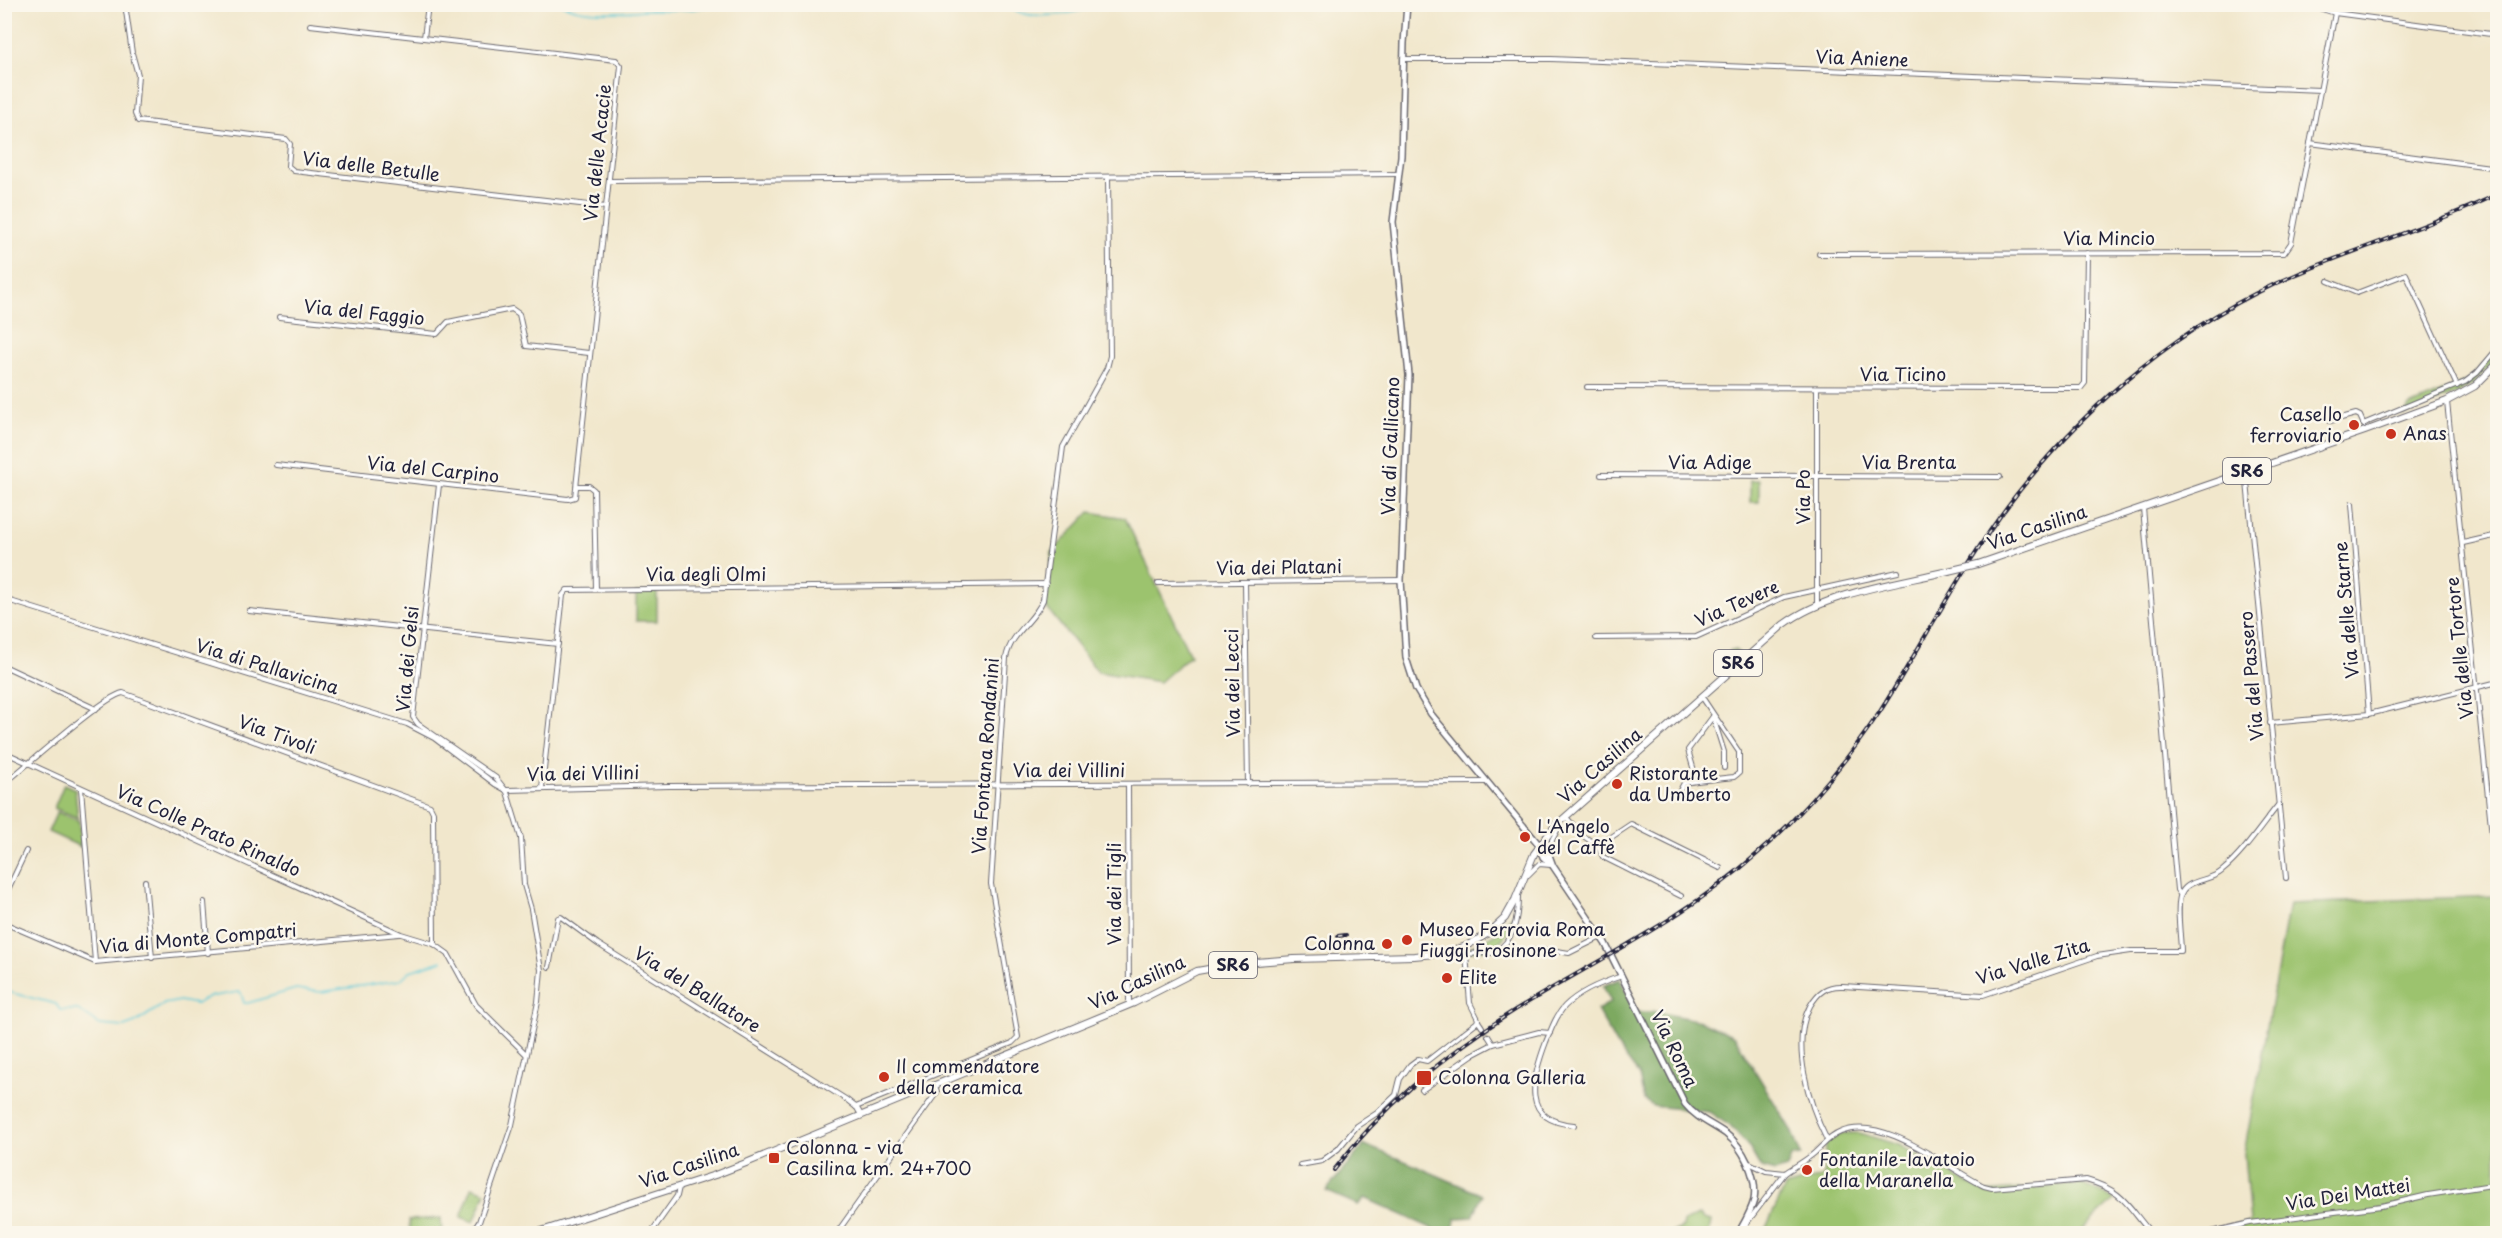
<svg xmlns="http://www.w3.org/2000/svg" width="2502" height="1238" font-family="'Playpen Sans',sans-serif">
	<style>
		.green { fill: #9cc36e; stroke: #5f7254; stroke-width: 1.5 }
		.forest { fill: #7da961; stroke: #50664e; stroke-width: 1.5 }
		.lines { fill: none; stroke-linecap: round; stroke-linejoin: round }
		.stream { stroke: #5ec9d8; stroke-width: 1.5 }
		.street-tunnel { stroke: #c8c0af; stroke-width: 4; stroke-dasharray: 4 2; stroke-linecap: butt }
		.street-casing { stroke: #6a676e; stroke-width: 6 }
		.secondary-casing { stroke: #6a676e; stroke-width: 8 }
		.primary-casing { stroke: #6a676e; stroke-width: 8 }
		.street { stroke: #fff; stroke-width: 4 }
		.secondary { stroke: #fff; stroke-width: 5 }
		.primary { stroke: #fff; stroke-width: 6 }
		.rail-casing { stroke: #22223b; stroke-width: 4 }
		.rail { stroke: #fbf7ec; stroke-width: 1.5; stroke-dasharray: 4.5; stroke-linecap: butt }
		.primary-bridge-casing { stroke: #6a676e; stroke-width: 8; stroke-linecap: butt }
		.primary-bridge { stroke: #fff; stroke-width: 6 }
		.poi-dot { fill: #c8321e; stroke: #fbf7ec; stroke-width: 2 }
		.labels { text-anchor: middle; stroke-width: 5; stroke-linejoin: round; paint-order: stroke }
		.shield { fill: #fbf7ec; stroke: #636270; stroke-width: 1.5 }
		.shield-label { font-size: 16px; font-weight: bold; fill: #22223b }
		.street-label { font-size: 18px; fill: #22223b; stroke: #fbf7ec }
		.poi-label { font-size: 18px; fill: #22223b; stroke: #fbf7ec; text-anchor: start }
	</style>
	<rect width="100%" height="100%" fill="#fbf7ec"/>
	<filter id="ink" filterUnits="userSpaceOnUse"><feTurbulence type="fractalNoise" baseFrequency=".0167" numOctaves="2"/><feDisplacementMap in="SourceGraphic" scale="12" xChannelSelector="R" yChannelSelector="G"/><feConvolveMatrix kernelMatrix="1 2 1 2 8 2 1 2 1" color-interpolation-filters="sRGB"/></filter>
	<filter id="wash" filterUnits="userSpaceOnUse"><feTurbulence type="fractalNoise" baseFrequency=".008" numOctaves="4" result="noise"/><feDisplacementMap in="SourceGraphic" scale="24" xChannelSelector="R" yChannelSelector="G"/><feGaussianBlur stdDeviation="1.35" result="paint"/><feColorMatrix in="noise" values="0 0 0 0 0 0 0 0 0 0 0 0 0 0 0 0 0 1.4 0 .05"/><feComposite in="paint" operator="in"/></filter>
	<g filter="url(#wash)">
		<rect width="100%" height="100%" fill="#f1e7cc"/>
		<g class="green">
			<polygon points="2497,350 2497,357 2473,384 2457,394 2402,415 2410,406 2468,381"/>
			<rect x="1750" y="480" width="9" height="22"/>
			<polygon points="1090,512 1125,518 1190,655 1160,682 1098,672 1046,607 1052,552"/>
			<polygon points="657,592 657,621 636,621 636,593"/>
			<polygon points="1731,650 1735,650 1740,654 1725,666 1722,665 1724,658"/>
			<polygon points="64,784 75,789 78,818 54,808"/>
			<polygon points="57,812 79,821 81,847 48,832"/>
			<polygon points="2497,896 2497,1233 2203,1234 2250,1222 2244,1154 2289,904"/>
			<path d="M 1511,916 C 1512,920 1511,923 1509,929 C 1502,946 1483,953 1465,950 L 1496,933 Z"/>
			<polygon points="1842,1133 1859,1133 1899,1145 1984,1192 2081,1184 2115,1199 2078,1233 1763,1234 1785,1187 1824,1176 1826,1144"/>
			<polygon points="472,1187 486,1192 474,1222 461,1217"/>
			<polygon points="1700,1214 1703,1219 1711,1221 1709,1233 1671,1233 1683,1227 1684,1222"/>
			<polygon points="441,1218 442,1233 410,1233 409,1220"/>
		</g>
		<g class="forest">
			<polygon points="1620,979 1636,1012 1657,1012 1701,1021 1734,1036 1791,1130 1801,1156 1791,1157 1787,1168 1775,1172 1761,1168 1748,1146 1730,1126 1709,1112 1653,1106 1644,1100 1639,1075 1617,1046 1597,1010 1611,1002 1603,986"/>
			<polygon points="1364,1145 1407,1162 1482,1195 1473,1217 1456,1218 1452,1233 1442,1233 1365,1198 1358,1205 1326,1191"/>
		</g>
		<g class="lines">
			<g class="stream">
				<path d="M 561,4 C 587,16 617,12 644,10 C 668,9 690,13 713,4"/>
				<path d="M 1006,4 C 1010,7 1015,10 1019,12 C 1041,21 1083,11 1105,4"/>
				<polyline points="4,991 56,1004 60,1010 78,1010 100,1025 124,1027 135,1023 164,1004 180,1001 196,1004 208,997 239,992 241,993 244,1003 248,1003 296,989 321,992 400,980 410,971 442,961"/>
			</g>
		</g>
	</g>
	<g filter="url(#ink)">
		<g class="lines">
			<polyline class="street-tunnel" points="1482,1027 1488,1036"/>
			<g class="street-casing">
				<g id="street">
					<polyline points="125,4 132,53 138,75 135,114 138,121 286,139 290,144 288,166 294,171 606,207"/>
					<polyline points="2306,4 2335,13 2498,35"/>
					<polyline points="424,38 428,4"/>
					<polyline points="1403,59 1551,59 2320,90"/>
					<polyline points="2310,143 2498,168"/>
					<polyline points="609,181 1399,174"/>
					<polyline points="1819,254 2284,253 2291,243 2335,13"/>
					<polyline points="2328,281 2357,293 2406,274 2457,386"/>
					<polyline points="279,317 437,334 448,322 512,309 519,314 526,346 589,353"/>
					<polyline points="1587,387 2081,388 2085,383 2087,253"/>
					<polyline points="1817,389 1817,605"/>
					<polyline points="2447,402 2498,893"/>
					<polyline points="2330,421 2356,414 2360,416 2364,425"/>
					<polyline points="2363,424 2465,382 2477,373 2498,348"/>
					<polyline points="276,465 568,499 575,497 621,66 616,60 310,25"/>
					<polyline points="2246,472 2286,878"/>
					<polyline points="1601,475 2000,477"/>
					<polyline points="439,485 413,717 418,724 496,778 507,792 521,838 524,885 531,909 541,970 538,1002 512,1125 479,1222 475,1228 467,1234"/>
					<polyline points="577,486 589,486 594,490 596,589"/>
					<polyline points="2352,504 2369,714"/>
					<polyline points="2143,508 2177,890 2180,894"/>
					<polyline points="2463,543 2498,535"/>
					<polyline points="1245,582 1248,784"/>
					<polyline points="1158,583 1401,580"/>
					<polyline points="4,599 407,724 434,738 495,784 506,790"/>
					<polyline points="249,611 558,644"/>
					<polyline points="1596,638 1696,637 1784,597 1898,572"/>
					<polyline points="4,666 96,709"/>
					<polyline points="1702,697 1714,715 1688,750 1697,781 1734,777 1739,773 1739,752 1714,715"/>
					<polyline points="1713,717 1724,752 1724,768"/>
					<polyline points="2270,723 2369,714 2498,682"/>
					<polyline points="4,752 401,934 434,944 448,954 476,1005 526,1054"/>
					<path d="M 4,784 C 25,767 104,696 123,693 L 430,806 L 433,812 L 434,944"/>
					<polyline points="1128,784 1129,1005"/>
					<polyline points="81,788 95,962"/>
					<polyline points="542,788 563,595 567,590 1046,584"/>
					<polyline points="507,790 669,786 1487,782"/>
					<polyline points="1677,796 1684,783 1697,781"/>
					<polyline points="1566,817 1582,835 1598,846 1603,857 1681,896"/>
					<polyline points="1598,846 1631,824 1720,868"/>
					<polyline points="1550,857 1552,840 1560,825"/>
					<polyline points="1528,875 1539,864 1551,865"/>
					<polyline points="145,881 152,958"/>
					<polyline points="4,898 26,851"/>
					<polyline points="204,902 208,953"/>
					<polyline points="4,923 95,962 399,934"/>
					<polyline points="1451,953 1466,954 1551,950 1569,953 1601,937"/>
					<path d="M 1494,953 C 1514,941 1518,919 1518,897"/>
					<polyline points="549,967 558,918 561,917 598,944 847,1100 857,1108 861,1115"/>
					<polyline points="1478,1021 1482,1027"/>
					<polyline points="1488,1036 1493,1044"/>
					<polyline points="1422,1090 1472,1055 1493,1044 1539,1032 1550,1033"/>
					<path d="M 856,1107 L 1012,1043 L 1018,1037 L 991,884 L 1006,658 C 1011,632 1034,622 1043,600 L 1063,447 L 1107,368 L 1110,356 L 1108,178"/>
					<path d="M 1574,1125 C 1520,1121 1532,1079 1546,1042 C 1551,1030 1556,1015 1565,1006 C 1579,992 1603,982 1622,976"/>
					<path d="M 1827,1140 C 1809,1105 1790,1043 1810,1006 C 1818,992 1827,985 1843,986 L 1983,995 L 2097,956 L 2131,951 L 2181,951 C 2181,938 2175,902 2182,892 C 2189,879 2211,881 2222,871 C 2244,853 2261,826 2279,804"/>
					<path d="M 1747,1162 L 1766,1171 L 1785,1173 C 1794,1167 1803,1162 1812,1155 C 1822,1147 1828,1137 1841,1132 C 1884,1114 1947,1168 1984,1186 L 1992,1188 L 2086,1180 C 2125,1191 2127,1206 2152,1234"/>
					<polyline points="1300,1165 1322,1161 1338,1149 1357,1126 1377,1113 1396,1095 1400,1079 1410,1065 1418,1059 1427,1061 1477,1022 1478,1019 1470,1003 1466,954"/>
					<polyline points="1746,1224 1785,1173"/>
					<polyline points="650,1234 677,1196 679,1187"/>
					<polyline points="836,1234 937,1092 935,1085"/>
					<polyline points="2203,1234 2250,1223 2381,1206 2428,1195 2498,1184"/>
				</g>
			</g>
			<g class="secondary-casing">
				<g id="secondary">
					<path d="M 1407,4 L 1404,43 L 1401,156 L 1393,222 L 1409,375 L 1401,580 L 1406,658 L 1416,689 L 1431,714 L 1550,858 L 1553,866 L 1605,943 L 1685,1104 C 1696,1118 1712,1124 1726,1134 C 1743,1147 1758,1177 1754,1200 C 1751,1212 1744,1223 1738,1234"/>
					<polyline points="1539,846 1543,857 1552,865"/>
				</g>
			</g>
			<g class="primary-casing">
				<g id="primary">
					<polyline points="1978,564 2365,431 2447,401 2475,386 2498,363"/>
					<path d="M 532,1234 L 715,1175 L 746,1163 L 1134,1003 L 1197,971 L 1243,963 L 1294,959 L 1414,956 L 1446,953 L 1466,946 L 1489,933 L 1505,918 L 1515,900 L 1534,854 L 1554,827 L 1783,625 C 1827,592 1895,584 1948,571"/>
				</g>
			</g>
			<use href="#street" class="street"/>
			<use href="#secondary" class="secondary"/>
			<use href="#primary" class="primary"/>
			<g class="rail-casing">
				<g id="rail">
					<polyline points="1338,936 1346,935"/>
					<path d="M 1334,1170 C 1383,1106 1447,1053 1515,1010 C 1598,959 1683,920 1757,854 C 1804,813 1844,765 1879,713 C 1925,641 1963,563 2016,495 C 2090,401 2184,322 2295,275 C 2362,246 2432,226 2498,194"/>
				</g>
			</g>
			<use href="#rail" class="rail"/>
			<g class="primary-bridge-casing">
				<polyline id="primary-bridge" points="1948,571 1978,564"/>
			</g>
			<use href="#primary-bridge" class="primary-bridge"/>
		</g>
	</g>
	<g class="poi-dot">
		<circle cx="2354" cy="425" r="6"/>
		<circle cx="2391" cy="434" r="6"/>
		<circle cx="1617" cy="784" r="6"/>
		<circle cx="1525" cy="837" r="6"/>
		<circle cx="1407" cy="940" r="6"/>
		<circle cx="1387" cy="944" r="6"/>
		<circle cx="1447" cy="978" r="6"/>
		<circle cx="884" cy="1077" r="6"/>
		<rect x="1416" y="1070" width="16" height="16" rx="3"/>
		<rect x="768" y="1152" width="12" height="12" rx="3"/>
		<circle cx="1807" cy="1170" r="6"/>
	</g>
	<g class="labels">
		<g class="shield">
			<rect x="2223" y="458" width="48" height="26" rx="4.5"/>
			<rect x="1714" y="650" width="48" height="26" rx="4.5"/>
			<rect x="1209" y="952" width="48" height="26" rx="4.5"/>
		</g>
		<g class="shield-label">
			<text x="2247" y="477">SR6</text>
			<text x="1738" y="669">SR6</text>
			<text x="1233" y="971">SR6</text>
		</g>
		<g class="street-label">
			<text transform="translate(1862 59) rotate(2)" y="6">Via Aniene</text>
			<text transform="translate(598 153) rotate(-84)" y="6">Via delle Acacie</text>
			<text transform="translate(371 167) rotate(7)" y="6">Via delle Betulle</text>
			<text x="2109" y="245">Via Mincio</text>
			<text transform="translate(364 313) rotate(6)" y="6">Via del Faggio</text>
			<text x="1903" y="381">Via Ticino</text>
			<text transform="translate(1391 446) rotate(-88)" y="6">Via di Gallicano</text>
			<text x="1710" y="469">Via Adige</text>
			<text x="1909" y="469">Via Brenta</text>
			<text transform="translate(433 470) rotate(6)" y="6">Via del Carpino</text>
			<text transform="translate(1804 497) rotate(-90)" y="6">Via Po</text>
			<text transform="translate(2037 528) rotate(-19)" y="6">Via Casilina</text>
			<text transform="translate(1279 568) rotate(-1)" y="6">Via dei Platani</text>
			<text x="706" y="581">Via degli Olmi</text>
			<text transform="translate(1737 604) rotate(-24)" y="6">Via Tevere</text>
			<text transform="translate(2347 610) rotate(-95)" y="6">Via delle Starne</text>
			<text transform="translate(2460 648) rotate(-96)" y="6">Via delle Tortore</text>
			<text transform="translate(408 659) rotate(-85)" y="6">Via dei Gelsi</text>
			<text transform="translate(267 667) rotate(17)" y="6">Via di Pallavicina</text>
			<text transform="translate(2252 676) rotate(-95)" y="6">Via del Passero</text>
			<text transform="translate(1233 683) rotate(-91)" y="6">Via dei Lecci</text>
			<text transform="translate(277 735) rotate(20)" y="6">Via Tivoli</text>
			<text transform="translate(986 756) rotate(-86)" y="6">Via Fontana Rondanini</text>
			<text transform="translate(1600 766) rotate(-41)" y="6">Via Casilina</text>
			<text x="1069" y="777">Via dei Villini</text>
			<text transform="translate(583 774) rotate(-1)" y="6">Via dei Villini</text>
			<text transform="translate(208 831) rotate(24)" y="6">Via Colle Prato Rinaldo</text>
			<text transform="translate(1115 894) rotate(-90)" y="6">Via dei Tigli</text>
			<text transform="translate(198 939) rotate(-5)" y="6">Via di Monte Compatri</text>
			<text transform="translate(2033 962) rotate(-17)" y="6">Via Valle Zita</text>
			<text transform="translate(1137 983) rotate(-25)" y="6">Via Casilina</text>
			<text transform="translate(697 990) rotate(32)" y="6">Via del Ballatore</text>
			<text transform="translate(1674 1049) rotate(64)" y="6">Via Roma</text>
			<text transform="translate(689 1166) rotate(-19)" y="6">Via Casilina</text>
			<text transform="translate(2348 1195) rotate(-9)" y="6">Via Dei Mattei</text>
		</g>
		<g class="poi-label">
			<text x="2342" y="421" text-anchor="end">Casello<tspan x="2342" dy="21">ferroviario</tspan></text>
			<text x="2403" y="440">Anas</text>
			<text x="1629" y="780">Ristorante<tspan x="1629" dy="21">da Umberto</tspan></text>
			<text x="1537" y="833">L'Angelo<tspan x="1537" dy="21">del Caffè</tspan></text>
			<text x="1419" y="936">Museo Ferrovia Roma<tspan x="1419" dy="21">Fiuggi Frosinone</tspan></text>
			<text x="1375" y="950" text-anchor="end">Colonna</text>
			<text x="1459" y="984">Elite</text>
			<text x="896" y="1073">Il commendatore<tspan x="896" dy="21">della ceramica</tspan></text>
			<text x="1438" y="1084">Colonna Galleria</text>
			<text x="786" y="1154">Colonna - via<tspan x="786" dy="21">Casilina km. 24+700</tspan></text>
			<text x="1819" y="1166">Fontanile-lavatoio<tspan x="1819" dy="21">della Maranella</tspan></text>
		</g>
	</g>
	<rect width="2502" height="1238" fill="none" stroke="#fbf7ec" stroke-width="24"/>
</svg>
